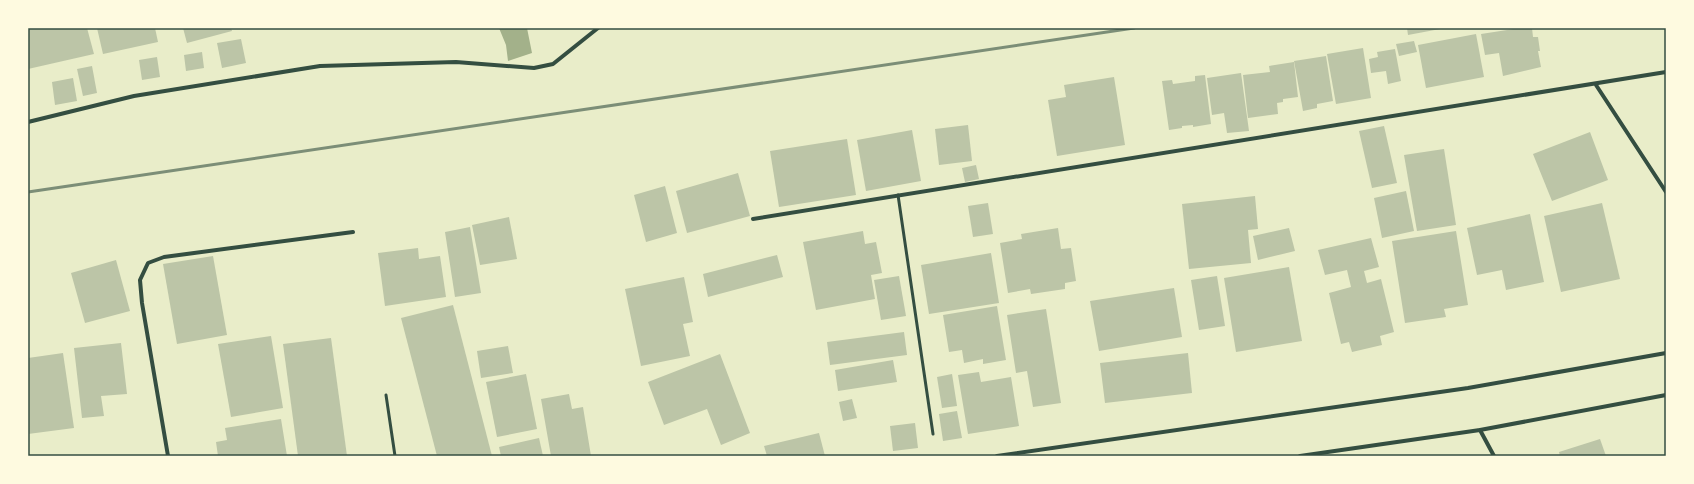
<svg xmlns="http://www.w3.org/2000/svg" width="1694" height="484" font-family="Montserrat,sans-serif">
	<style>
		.water { fill: #a3b18a }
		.building { fill: #bcc5a7 }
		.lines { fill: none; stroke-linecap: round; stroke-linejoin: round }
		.service { stroke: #344e41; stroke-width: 3 }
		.minor { stroke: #344e41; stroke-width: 4 }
		.rail { stroke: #7c8e77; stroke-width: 3 }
		.neatline { fill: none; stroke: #344e41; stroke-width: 1.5 }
	</style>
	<rect width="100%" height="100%" fill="#e9edc9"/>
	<polygon class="water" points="499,28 527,28 532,53 508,61 506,45"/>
	<g class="building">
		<polygon points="28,28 87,28 94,54 28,69"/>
		<polygon points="97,28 155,28 158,42 103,54"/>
		<polygon points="183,28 231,28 232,31 187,43"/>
		<polygon points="1407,28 1440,28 1440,29 1408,35"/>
		<polygon points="1520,28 1532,28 1533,37 1538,37 1540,51 1538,51 1541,67 1503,76 1499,53 1485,55 1481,34"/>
		<polygon points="1476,34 1484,77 1426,88 1418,45"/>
		<polygon points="241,39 246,63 222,68 217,43"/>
		<polygon points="1414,41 1417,52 1399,56 1396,44"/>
		<polygon points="1363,48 1371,98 1336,104 1327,54"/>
		<polygon points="1395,49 1401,81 1388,84 1386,71 1371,73 1369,59 1378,57 1377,52"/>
		<polygon points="202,52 204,68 186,71 184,55"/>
		<polygon points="1326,56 1333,101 1317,104 1317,108 1303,111 1294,61"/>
		<polygon points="157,57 160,77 142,80 139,60"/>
		<polygon points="1294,62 1298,97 1283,99 1283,102 1277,103 1278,114 1248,118 1243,75 1270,72 1269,66"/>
		<polygon points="92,66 97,93 83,96 77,69"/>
		<polygon points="1241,73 1249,131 1227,133 1224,113 1212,115 1207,78"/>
		<polygon points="1205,75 1211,124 1193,127 1193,125 1182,126 1182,128 1169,130 1162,81 1172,80 1173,84 1195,81 1195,76"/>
		<polygon points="1114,77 1125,145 1057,156 1048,100 1066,97 1064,85"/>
		<polygon points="73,78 77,101 55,105 52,82"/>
		<polygon points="968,125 972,161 939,165 935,129"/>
		<polygon points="1384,126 1397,183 1372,188 1359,131"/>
		<polygon points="912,130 921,181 866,191 857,140"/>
		<polygon points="1590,132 1608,180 1552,201 1533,154"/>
		<polygon points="847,139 856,195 779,207 770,151"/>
		<polygon points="1444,149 1456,225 1417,231 1404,155"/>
		<polygon points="976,165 979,179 965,182 962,168"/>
		<polygon points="738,173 750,216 687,233 676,191"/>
		<polygon points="665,186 677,233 646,242 634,195"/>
		<polygon points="1406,191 1414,231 1382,238 1374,198"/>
		<polygon points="1255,196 1258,229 1248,230 1251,263 1189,269 1182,204"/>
		<polygon points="988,203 993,234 973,237 968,206"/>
		<polygon points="1602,203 1620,279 1561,292 1544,216"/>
		<polygon points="1530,214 1544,282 1506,290 1502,270 1477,275 1467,228"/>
		<polygon points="509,217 517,259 480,265 472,225"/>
		<polygon points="470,227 481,293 455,297 445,232"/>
		<polygon points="1058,228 1061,249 1071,248 1076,281 1065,283 1065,289 1031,294 1030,289 1008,293 1000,243 1022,239 1021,234"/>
		<polygon points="1289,228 1295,251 1258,260 1253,236"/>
		<polygon points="863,231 865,244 876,242 882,273 871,275 875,299 816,310 803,242"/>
		<polygon points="1456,231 1468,305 1444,309 1446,317 1405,323 1392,241"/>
		<polygon points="1371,238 1379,267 1364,271 1367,283 1381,279 1394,332 1380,336 1382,345 1352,352 1349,342 1341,344 1329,293 1351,287 1347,270 1325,275 1318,250"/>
		<polygon points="418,248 419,259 440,256 446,297 385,306 378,253"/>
		<polygon points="991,253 999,303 929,314 921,265"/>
		<polygon points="777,255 783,277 708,297 703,274"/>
		<polygon points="213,256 227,335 177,344 163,264"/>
		<polygon points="116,260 130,311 85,323 71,273"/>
		<polygon points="1289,267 1302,341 1236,352 1224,278"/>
		<polygon points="899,276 906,316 881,320 874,280"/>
		<polygon points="1217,276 1225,326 1199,330 1191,280"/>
		<polygon points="684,277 693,322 683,324 690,356 641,366 625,289"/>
		<polygon points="1174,288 1182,337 1099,351 1090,301"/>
		<polygon points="453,305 492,456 437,456 401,318"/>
		<polygon points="997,306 1006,360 983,364 983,359 964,363 962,350 949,352 943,315"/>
		<polygon points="1046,309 1061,403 1033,407 1027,371 1016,373 1007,315"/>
		<polygon points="904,332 907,355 830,365 827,342"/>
		<polygon points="271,336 283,408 231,417 218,344"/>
		<polygon points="331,338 347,456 298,456 283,344"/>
		<polygon points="121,343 127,394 101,396 104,416 82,418 74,348"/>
		<polygon points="508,346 513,373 481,378 477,351"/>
		<polygon points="63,353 74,428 28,434 28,358"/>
		<polygon points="1188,353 1192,393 1105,403 1100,363"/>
		<polygon points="720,354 750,433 721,445 707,409 664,425 648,382"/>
		<polygon points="893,360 897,382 838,391 835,370"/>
		<polygon points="979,372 981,382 1011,377 1019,426 968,434 958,375"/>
		<polygon points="526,374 537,429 497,437 486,382"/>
		<polygon points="952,374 957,406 942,408 937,377"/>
		<polygon points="569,394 572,409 583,407 591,456 551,456 541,399"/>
		<polygon points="852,399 857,418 843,421 839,402"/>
		<polygon points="957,411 962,438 943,441 939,414"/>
		<polygon points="281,419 287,456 218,456 216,442 227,440 225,428"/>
		<polygon points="915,423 918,448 893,451 890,426"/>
		<polygon points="819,433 825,456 767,456 764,446"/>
		<polygon points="539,438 543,456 501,456 499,447"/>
		<polygon points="1600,439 1606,456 1560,456 1559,452"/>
	</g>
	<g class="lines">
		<g class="service">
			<polyline points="898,195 933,434"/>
			<polyline points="386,395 395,456"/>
		</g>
		<g class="minor">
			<polyline points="1596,85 1666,192"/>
			<polyline points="28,122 134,96 320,66 456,62 534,68 553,64 598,28"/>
			<polyline points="753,219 1666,72"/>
			<polyline points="1480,430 1494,456"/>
			<polyline points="168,456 142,303 140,280 148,263 164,257 353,232"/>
			<polyline points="997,456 1468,388 1666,353"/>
			<polyline points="1300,456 1480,430 1666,395"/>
		</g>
		<polyline class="rail" points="28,192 1134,28"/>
	</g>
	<rect width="1694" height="484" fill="none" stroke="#fefae0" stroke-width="58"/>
	<rect x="29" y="29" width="1636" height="426" class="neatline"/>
</svg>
